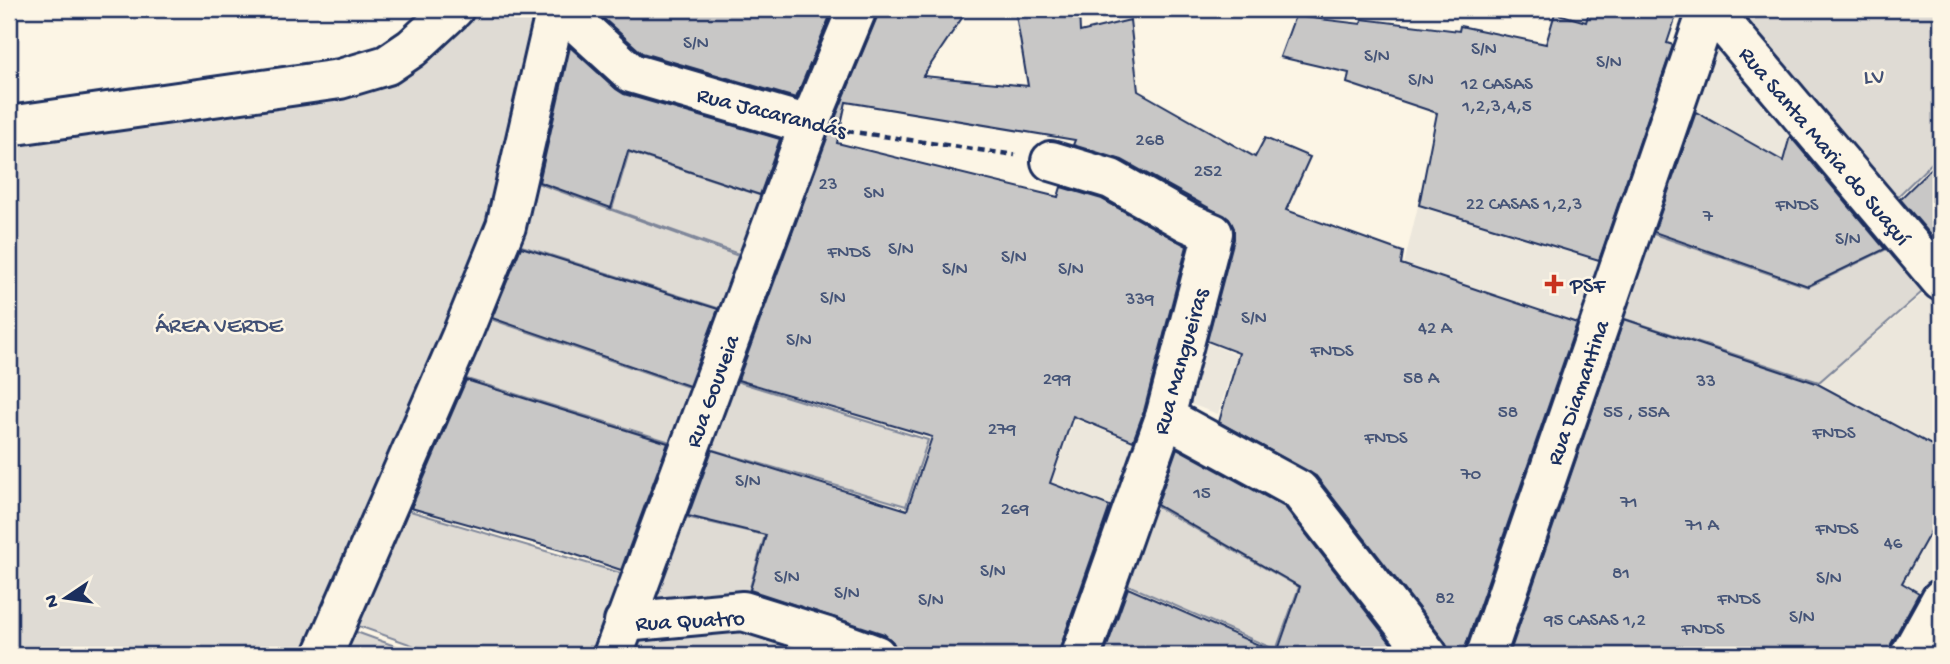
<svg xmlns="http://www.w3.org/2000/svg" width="1950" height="664" font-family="'Gochi Hand',sans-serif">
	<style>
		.built { fill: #ece7dc }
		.green { fill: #dfdbd4; stroke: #7d8599; stroke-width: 2 }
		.building { fill: #c8c7c6; stroke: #1b2f5e; stroke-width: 2 }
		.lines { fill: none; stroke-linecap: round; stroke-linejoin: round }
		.street-casing { stroke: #1b2f5e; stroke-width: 44 }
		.path { stroke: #1b2f5e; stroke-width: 4.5; stroke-dasharray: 7 5; stroke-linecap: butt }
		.street { stroke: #fcf5e5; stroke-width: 38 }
		.poi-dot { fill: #c8321e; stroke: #fcf5e5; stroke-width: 2.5 }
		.labels { text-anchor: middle; stroke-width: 5; stroke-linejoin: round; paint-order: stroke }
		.number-label { font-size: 19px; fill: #465578 }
		.park-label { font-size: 23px; fill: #425176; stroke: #fcf5e5 }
		.street-label { font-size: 23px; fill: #1b2f5e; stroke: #fcf5e5 }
		.poi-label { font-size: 23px; fill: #1b2f5e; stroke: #fcf5e5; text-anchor: start }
	</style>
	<rect width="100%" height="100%" fill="#fcf5e5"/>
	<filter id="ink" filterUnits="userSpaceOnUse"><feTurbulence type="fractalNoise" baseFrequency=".0143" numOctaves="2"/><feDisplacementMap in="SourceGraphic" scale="14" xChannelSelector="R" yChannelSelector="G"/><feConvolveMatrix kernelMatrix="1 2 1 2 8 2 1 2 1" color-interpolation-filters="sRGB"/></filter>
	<g filter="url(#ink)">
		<g class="built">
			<polygon points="1714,30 1792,125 1782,160 1688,106"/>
			<polygon points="1418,206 1607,263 1585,325 1404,264"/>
			<polygon points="1930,288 1941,301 1941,449 1820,383"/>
			<polygon points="1207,343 1237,355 1218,414 1190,404"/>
			<polygon points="1075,419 1142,446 1121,509 1051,482"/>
			<polygon points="1934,529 1941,534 1941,573 1928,597 1903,583"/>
		</g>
		<g class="green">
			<polygon points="464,9 543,9 504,198 305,655 9,655 9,141 117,123 260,110 395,69"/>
			<polygon points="1733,9 1941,9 1941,154 1892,202"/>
			<polygon points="629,152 768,198 747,257 612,209"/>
			<polygon points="529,180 747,259 727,311 512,243"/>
			<polygon points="1645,231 1808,287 1895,245 1929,286 1819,382 1616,316"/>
			<polygon points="482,316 697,390 677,444 454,375"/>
			<polygon points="729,379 928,440 906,506 703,447"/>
			<polygon points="1148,502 1299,587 1276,650 1121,582"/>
			<polygon points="400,508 627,575 598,655 440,655 350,623"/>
			<polygon points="677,515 765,535 747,598 643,607"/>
			<polygon points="740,623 836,655 626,655 635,634"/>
			<polygon points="348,629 417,654 416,655 337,655"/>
		</g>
		<g class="building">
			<polygon points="593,9 833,9 796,98 642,53"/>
			<polygon points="878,9 968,9 923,76 1028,86 1015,9 1079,9 1080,32 1130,20 1138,91 1255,157 1265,138 1310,157 1286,210 1403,252 1401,264 1577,323 1465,648 1465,655 1449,655 1445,642 1316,476 1219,422 1239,353 1207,341 1234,239 1234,228 1229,219 1122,160 1073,145 1075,140 846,102 837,143 1058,197 1061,187 1102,199 1187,246 1144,411 1133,441 1073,416 1050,483 1110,506 1060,648 1060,655 897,655 893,642 884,634 750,590 766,535 688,516 712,450 907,510 932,437 738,380 829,133 877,17"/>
			<polygon points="1590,9 1654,9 1676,16 1667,43 1673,45 1599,260 1419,205 1437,113 1347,83 1349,73 1280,57 1295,16 1361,24 1362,19 1459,31 1460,26 1546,44 1555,13 1586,22"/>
			<polygon points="570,47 616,89 624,94 780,139 760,195 628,151 611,208 539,182"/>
			<polygon points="1696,112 1783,161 1790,136 1885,249 1808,286 1654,232"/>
			<polygon points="1941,159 1941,247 1900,199"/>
			<polygon points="521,247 718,309 689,386 492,318"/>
			<polygon points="1624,319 1816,383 1941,450 1941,513 1902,583 1919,593 1891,644 1888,655 1509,655"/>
			<polygon points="466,380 668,443 621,570 561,550 411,508"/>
			<polygon points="1177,448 1285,507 1400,655 1104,655 1128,588 1277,653 1300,587 1157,505"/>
		</g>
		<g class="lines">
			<g class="street-casing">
				<g id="street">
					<polyline points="561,9 631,73 809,125"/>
					<path id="s1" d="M 1711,9 L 1941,281"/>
					<polyline points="9,126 340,79 387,65 412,48 454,9"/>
					<polyline points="1051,161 1111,179 1187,222 1213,233 1165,417 1081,655"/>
					<polyline points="1165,417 1299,490 1428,655"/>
					<polyline points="624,622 743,611 827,637 876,655"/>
					<polyline points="323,655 461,337 506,226 556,9"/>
					<path id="s2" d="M 613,655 L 809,125 L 857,9"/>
					<path id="s3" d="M 1486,655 L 1708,9"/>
					<polyline points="1910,655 1941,599"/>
				</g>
			</g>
			<polyline class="path" points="847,131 1015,155"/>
			<use href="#street" class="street"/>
		</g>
	</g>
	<path class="poi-dot" d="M1550.5 273.5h7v7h7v7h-7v7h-7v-7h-7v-7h7z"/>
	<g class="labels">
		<g class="number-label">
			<text x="696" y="48">S/N</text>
			<text x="1484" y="54">S/N</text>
			<text x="1377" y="61">S/N</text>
			<text x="1609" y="67">S/N</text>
			<text x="1421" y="85">S/N</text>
			<text x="1497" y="89">12 CASAS<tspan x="1497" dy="22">1,2,3,4,5</tspan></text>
			<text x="1150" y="145">268</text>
			<text x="1208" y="176">252</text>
			<text x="828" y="189">23</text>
			<text x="874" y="198">SN</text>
			<text x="1524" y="209">22 CASAS 1,2,3</text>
			<text x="1797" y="210">FNDS</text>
			<text x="1708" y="221">7</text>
			<text x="1848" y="244">S/N</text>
			<text x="901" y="254">S/N</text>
			<text x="849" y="257">FNDS</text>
			<text x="1014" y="262">S/N</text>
			<text x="955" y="274">S/N</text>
			<text x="1071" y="274">S/N</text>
			<text x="833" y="303">S/N</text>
			<text x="1140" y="304">339</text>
			<text x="1254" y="323">S/N</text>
			<text x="1435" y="333">42 A</text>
			<text x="799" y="345">S/N</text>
			<text x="1332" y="356">FNDS</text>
			<text x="1421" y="383">58 A</text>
			<text x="1057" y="384">299</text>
			<text x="1706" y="386">33</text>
			<text x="1508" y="417">58</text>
			<text x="1636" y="417">55 , 55A</text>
			<text x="1002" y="434">279</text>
			<text x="1834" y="438">FNDS</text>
			<text x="1386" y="443">FNDS</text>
			<text x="1471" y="479">70</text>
			<text x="748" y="486">S/N</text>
			<text x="1202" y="498">15</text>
			<text x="1629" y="507">71</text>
			<text x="1015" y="514">269</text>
			<text x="1702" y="530">71 A</text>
			<text x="1837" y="534">FNDS</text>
			<text x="1893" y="548">46</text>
			<text x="993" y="576">S/N</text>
			<text x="1621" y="578">81</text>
			<text x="787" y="582">S/N</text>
			<text x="1829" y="583">S/N</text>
			<text x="847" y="598">S/N</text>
			<text x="1445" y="603">82</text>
			<text x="1739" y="604">FNDS</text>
			<text x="931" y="605">S/N</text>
			<text x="1802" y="622">S/N</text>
			<text x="1595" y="625">95 CASAS 1,2</text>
			<text x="1703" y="634">FNDS</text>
		</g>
		<g class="park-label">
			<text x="1874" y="83">LV</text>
			<text x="219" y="332">ÁREA VERDE</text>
		</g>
		<g class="street-label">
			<text transform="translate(772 111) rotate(14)" y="8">Rua Jacarandás</text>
			<text dy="8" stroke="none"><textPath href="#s1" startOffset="178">Rua Santa Maria do Suaçuí</textPath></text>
			<text transform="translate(1179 361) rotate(-74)" y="8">Rua Mangueiras</text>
			<text dy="8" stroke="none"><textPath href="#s2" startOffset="282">Rua Gouveia</textPath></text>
			<text dy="8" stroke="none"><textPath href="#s3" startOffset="278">Rua Diamantina</textPath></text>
			<text transform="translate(690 619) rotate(-3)" y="8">Rua Quatro</text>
		</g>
		<g class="poi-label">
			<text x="1570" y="292">PSF</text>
		</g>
	</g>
	<rect width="1950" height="664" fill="none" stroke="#fcf5e5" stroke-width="35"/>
	<rect x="18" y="18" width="1915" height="629" fill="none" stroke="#1b2f5e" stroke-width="2.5" filter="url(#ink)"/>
	<g transform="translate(66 598) rotate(257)" stroke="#fcf5e5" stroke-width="5" paint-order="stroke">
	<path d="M0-5L12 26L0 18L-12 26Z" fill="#1b2f5e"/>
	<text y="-10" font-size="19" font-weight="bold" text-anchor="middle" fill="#1b2f5e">N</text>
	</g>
</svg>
